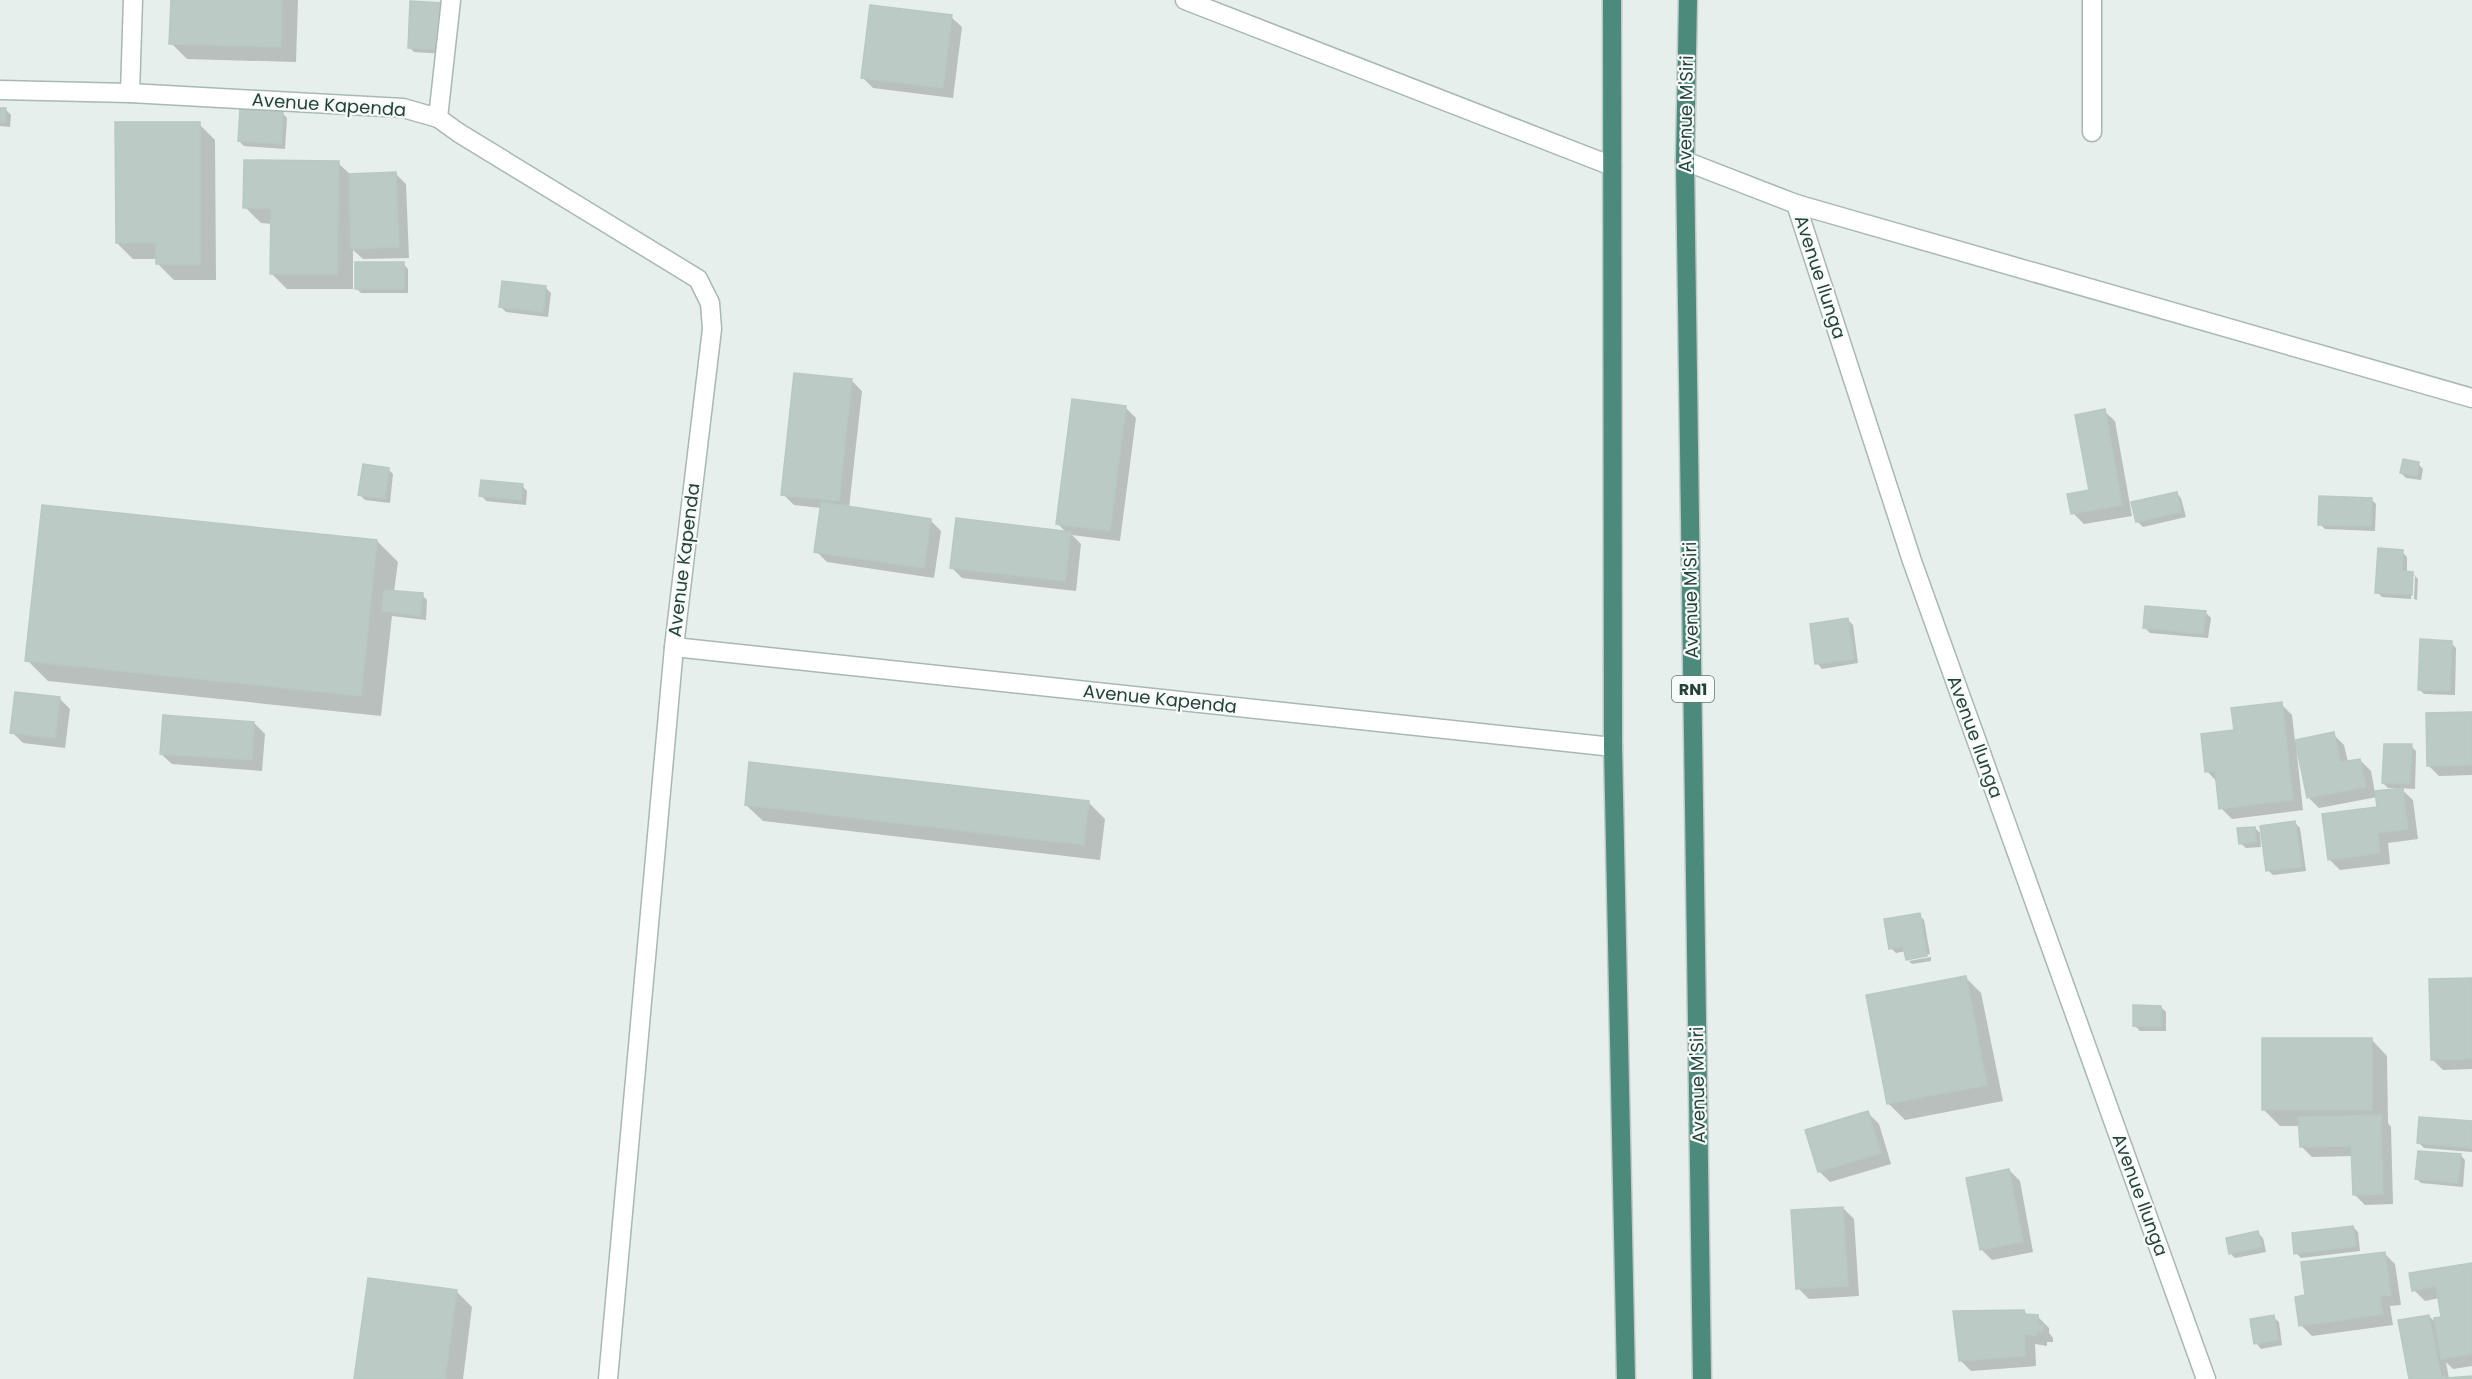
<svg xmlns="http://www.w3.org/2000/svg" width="2472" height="1379" font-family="Poppins,sans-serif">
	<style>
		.shadow { fill: #0003 }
		.building { fill: #bbcac4; stroke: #b8c9c2; stroke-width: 1.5 }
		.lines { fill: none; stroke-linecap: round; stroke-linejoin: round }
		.service-casing { stroke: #a8b8b2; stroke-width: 21 }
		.minor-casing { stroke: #a8b8b2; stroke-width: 21 }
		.trunk-casing { stroke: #c2cac8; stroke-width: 21 }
		.service { stroke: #fff; stroke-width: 18 }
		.minor { stroke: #fff; stroke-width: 18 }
		.trunk { stroke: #4c8a7c; stroke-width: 18 }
		.labels { text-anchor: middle; stroke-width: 4.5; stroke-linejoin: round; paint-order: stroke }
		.shield { fill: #f7fbf9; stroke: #637a73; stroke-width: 1.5 }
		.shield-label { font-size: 16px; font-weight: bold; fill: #24423a }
		.street-label { font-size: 18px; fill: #24423a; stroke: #f7fbf9 }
	</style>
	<rect width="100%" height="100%" fill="#e6efeb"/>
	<g class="shadow">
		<polygon points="172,0 298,0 296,62 187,59 171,43"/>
		<polygon points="411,3 445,54 414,52 409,47"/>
		<polygon points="951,17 962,27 953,98 873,88 862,77"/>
		<polygon points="0,109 6,110 11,115 10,127 0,126"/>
		<polygon points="282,113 287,118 285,149 244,146 239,141"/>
		<polygon points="199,124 215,140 216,280 174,280 158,264 158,259 133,259 117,243"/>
		<polygon points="338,163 351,175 396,174 406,184 409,258 363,259 353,250 353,289 287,289 271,273 272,224 261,223 245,207"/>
		<polygon points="403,264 408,269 408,293 361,293 356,288"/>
		<polygon points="504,283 546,288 551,293 548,317 506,312 501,307"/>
		<polygon points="851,380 862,391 849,508 930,520 941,531 934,578 827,562 816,551 821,508 794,505 783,494"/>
		<polygon points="1126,408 1136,418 1120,541 1072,535 1081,544 1076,591 962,578 951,567 1067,533 1058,524"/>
		<polygon points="2104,411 2115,421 2132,516 2084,524 2073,513 2091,492"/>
		<polygon points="2418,464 2423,469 2421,480 2406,478 2401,473"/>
		<polygon points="388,469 393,474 390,503 365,500 360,495"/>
		<polygon points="522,486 527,491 526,505 486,501 481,495"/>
		<polygon points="2176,493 2181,498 2186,517 2143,527 2138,522"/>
		<polygon points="2371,499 2376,504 2375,531 2325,529 2320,524"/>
		<polygon points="377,541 398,562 394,592 422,595 427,600 426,620 392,616 381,716 48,681 27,660"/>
		<polygon points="2402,552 2407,557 2407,573 2413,574 2418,579 2417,600 2414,599 2415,576 2412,576 2411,599 2382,597 2377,592"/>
		<polygon points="2206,613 2211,618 2208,638 2150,633 2145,628"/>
		<polygon points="1848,620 1853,625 1858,663 1822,669 1817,663"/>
		<polygon points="2451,643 2456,648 2455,695 2424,694 2419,689"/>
		<polygon points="59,698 70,709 65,748 23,743 12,732"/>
		<polygon points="2281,704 2292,715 2295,741 2333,734 2344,745 2348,762 2360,760 2371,771 2375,793 2400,790 2399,788 2388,788 2383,783 2411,746 2416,751 2415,789 2400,788 2413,800 2418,839 2388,843 2390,864 2340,870 2329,859 2379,808 2377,797 2319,808 2308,797 2298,746 2296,746 2303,810 2232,819 2221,808 2218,783 2207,771 2236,732"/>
		<polygon points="2472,713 2472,775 2439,776 2428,765"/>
		<polygon points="254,723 265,734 262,771 172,764 161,754"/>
		<polygon points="1089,803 1105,819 1100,860 763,821 746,805"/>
		<polygon points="2295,823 2300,828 2306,871 2273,875 2268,870"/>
		<polygon points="2255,828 2260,833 2261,847 2246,848 2240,843"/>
		<polygon points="1919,915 1924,920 1930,954 1909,958 1909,961 1931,957 1931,961 1912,964 1907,959 1906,951 1896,953 1891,948"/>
		<polygon points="1965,977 1981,993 2003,1101 1905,1120 1889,1104 1868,996"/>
		<polygon points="2472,980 2472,1069 2443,1070 2432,1059"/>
		<polygon points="2161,1007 2166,1012 2166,1031 2140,1031 2135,1026"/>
		<polygon points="2371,1039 2387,1056 2388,1123 2391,1127 2393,1204 2365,1205 2354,1194 2353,1156 2312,1157 2301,1146 2300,1126 2280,1126 2264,1110"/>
		<polygon points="1868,1113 1879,1124 1891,1164 1830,1182 1819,1171"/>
		<polygon points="2472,1122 2472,1152 2424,1148 2419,1143"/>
		<polygon points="2460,1155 2465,1160 2463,1187 2421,1183 2416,1178"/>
		<polygon points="2009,1170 2020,1181 2033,1252 1992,1260 1981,1249"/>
		<polygon points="1843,1208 1854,1219 1859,1296 1809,1299 1798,1288"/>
		<polygon points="2353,1227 2358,1232 2360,1251 2301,1258 2296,1253"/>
		<polygon points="2258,1233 2263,1238 2266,1252 2235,1258 2230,1253"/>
		<polygon points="2385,1254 2395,1264 2401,1305 2390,1306 2393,1325 2312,1336 2301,1325 2306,1296"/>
		<polygon points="2472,1264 2472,1366 2453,1369 2446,1362 2449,1379 2410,1379 2429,1316 2437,1324 2443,1318 2439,1298 2425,1301 2414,1290"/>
		<polygon points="456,1291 472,1307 463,1379 355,1379"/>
		<polygon points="2024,1311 2028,1316 2038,1317 2049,1328 2049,1333 2053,1338 2053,1342 2047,1342 2047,1346 2035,1344 2036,1366 1971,1371 1960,1360"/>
		<polygon points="2273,1317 2279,1322 2282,1345 2261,1349 2256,1343"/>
	</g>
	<g class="building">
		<polygon points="171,0 282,0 281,47 169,44"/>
		<polygon points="410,1 443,3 440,50 408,48"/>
		<polygon points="870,5 952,15 943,88 861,78"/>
		<polygon points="0,108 6,108 5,122 0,122"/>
		<polygon points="240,108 283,112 281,144 238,141"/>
		<polygon points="115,122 200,122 200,264 156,264 156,243 116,243"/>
		<polygon points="244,160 339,161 337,274 270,274 271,208 243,208"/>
		<polygon points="396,172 399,247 351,249 349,174"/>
		<rect x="355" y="262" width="49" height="27"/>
		<polygon points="502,281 546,286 543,312 499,307"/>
		<polygon points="794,373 852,379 839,501 781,495"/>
		<polygon points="1072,399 1126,406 1110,531 1056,524"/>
		<polygon points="2105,409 2122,505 2071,514 2067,494 2089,490 2075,415"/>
		<polygon points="2403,459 2419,462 2417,476 2400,473"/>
		<polygon points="363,464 389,468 385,499 358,495"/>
		<polygon points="481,480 523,484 521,500 479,496"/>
		<polygon points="2177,492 2181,512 2136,522 2131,502"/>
		<polygon points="2319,496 2372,498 2371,526 2318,525"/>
		<polygon points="821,502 931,519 924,568 814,552"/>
		<polygon points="42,505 377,540 361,696 25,661"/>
		<polygon points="956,518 1071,532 1065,581 950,568"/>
		<polygon points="2378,548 2403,550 2402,571 2413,572 2412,595 2375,593"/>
		<polygon points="384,590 423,593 421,616 382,611"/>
		<polygon points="2145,606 2206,611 2203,634 2143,628"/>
		<polygon points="1848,618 1854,659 1815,664 1810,624"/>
		<polygon points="2420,639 2452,641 2450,691 2418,690"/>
		<polygon points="15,692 60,697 55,738 10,733"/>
		<polygon points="2282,702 2293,800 2219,809 2215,771 2205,772 2201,734 2234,730 2231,708"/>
		<polygon points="2472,712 2472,765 2427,766 2426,713"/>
		<polygon points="163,715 254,722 252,760 160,754"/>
		<polygon points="2334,732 2340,762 2360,759 2366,787 2307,798 2295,740"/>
		<polygon points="2384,744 2412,744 2410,784 2382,783"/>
		<polygon points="749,762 1089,801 1084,845 745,805"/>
		<polygon points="2403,788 2408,829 2378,833 2380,853 2328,860 2322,814 2377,807 2375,791"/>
		<polygon points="2295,821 2302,867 2266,871 2260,826"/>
		<polygon points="2255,827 2256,842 2239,844 2237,828"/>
		<polygon points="1920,913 1927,956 1906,960 1903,946 1889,949 1884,919"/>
		<polygon points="1966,976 1987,1085 1887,1104 1866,995"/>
		<polygon points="2472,978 2472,1059 2431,1060 2429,979"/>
		<polygon points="2133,1005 2161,1006 2161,1027 2133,1026"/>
		<rect x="2262" y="1038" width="110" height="72"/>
		<polygon points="1868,1111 1881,1153 1818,1172 1805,1130"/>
		<polygon points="2381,1115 2383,1194 2353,1195 2351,1146 2300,1147 2298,1117"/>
		<polygon points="2419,1117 2472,1121 2472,1148 2417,1143"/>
		<polygon points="2418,1151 2461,1154 2458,1183 2415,1179"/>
		<polygon points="2009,1169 2023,1242 1980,1250 1966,1178"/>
		<polygon points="1843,1207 1848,1286 1796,1289 1791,1210"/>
		<polygon points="2353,1226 2356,1246 2294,1254 2292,1233"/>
		<polygon points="2258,1231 2262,1247 2229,1254 2226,1238"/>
		<polygon points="2385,1252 2391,1295 2380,1296 2383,1314 2299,1326 2295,1297 2305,1295 2301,1262"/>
		<polygon points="2472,1263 2472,1354 2441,1359 2434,1318 2441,1317 2436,1286 2412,1291 2409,1273"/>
		<polygon points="368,1278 457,1290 445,1379 354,1379"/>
		<polygon points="2024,1310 2025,1314 2038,1315 2039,1325 2043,1325 2043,1332 2037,1332 2036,1336 2025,1334 2025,1356 1959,1361 1953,1311"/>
		<polygon points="2274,1315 2278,1340 2254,1344 2250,1319"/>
		<polygon points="2429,1315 2441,1377 2445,1376 2445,1379 2409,1379 2398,1320"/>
		<polygon points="2472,1376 2472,1379 2447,1378"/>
	</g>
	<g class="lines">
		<g class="service-casing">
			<polyline id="service" points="2092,0 2092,132"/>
		</g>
		<g class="minor-casing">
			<g id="minor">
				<polyline points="1185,0 1612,166"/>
				<polyline points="0,90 130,93 403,108 438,118 459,133 698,279 710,303 712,329 674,647 1613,747"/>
				<polyline points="130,93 133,0"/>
				<polyline points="438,118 451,0"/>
				<polyline points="1685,161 1796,204 1912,561 2206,1379"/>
				<polyline points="1796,204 2472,398"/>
				<polyline points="608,1379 674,647"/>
			</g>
		</g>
		<g class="trunk-casing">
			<g id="trunk">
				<polyline points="1612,0 1613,747 1626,1379"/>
				<polyline points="1688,0 1685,161 1702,1379"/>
			</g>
		</g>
		<use href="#service" class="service"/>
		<use href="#minor" class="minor"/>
		<use href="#trunk" class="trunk"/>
	</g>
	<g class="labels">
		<rect class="shield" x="1672" y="676" width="42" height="26" rx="4.5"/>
		<g class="shield-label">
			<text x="1693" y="695">RN1</text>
		</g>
		<g class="street-label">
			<text transform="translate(329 105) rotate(4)" y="6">Avenue Kapenda</text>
			<text transform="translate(1686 114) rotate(-89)" y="6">Avenue M'Siri</text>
			<text transform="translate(1820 277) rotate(72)" y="6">Avenue Ilunga</text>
			<text transform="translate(684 560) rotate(-83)" y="6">Avenue Kapenda</text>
			<text transform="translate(1691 600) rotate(-91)" y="6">Avenue M'Siri</text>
			<text transform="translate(1160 699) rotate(6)" y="6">Avenue Kapenda</text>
			<text transform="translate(1975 737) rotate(70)" y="6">Avenue Ilunga</text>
			<text transform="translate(1698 1085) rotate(-91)" y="6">Avenue M'Siri</text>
			<text transform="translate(2140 1195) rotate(70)" y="6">Avenue Ilunga</text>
		</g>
	</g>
</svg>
